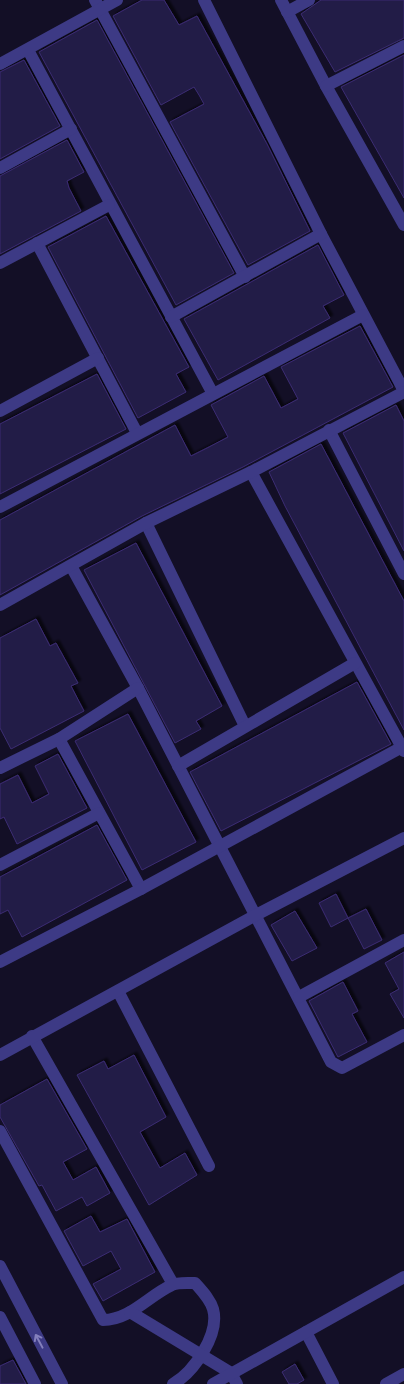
<svg xmlns="http://www.w3.org/2000/svg" width="404" height="1384" font-family="Quicksand,sans-serif">
	<style>
		.building { fill: #241b47; stroke: #3b2d73; filter: url(#shadow) }
		.lines { fill: none; stroke-linecap: round; stroke-linejoin: round }
		.minor { stroke: #3d3a85; stroke-width: 12 }
		.oneway { stroke: #837fbc }
	</style>
	<defs>
		<filter id="shadow"><feDropShadow dx="3" dy="-3" stdDeviation="1" flood-color="#0009"/></filter>
	</defs>
	<rect width="100%" height="100%" fill="#130f26"/>
	<g class="building">
		<polygon points="142,0 164,0 179,25 197,16 267,144 310,231 248,265 170,122 204,104 199,95 194,87 161,105 113,16"/>
		<polygon points="321,0 404,0 404,38 335,72 301,14"/>
		<polygon points="97,20 234,273 176,305 39,52"/>
		<polygon points="404,55 404,198 341,87"/>
		<polygon points="24,60 60,126 0,159 0,72"/>
		<polygon points="67,140 84,172 67,181 69,188 81,211 0,254 0,176"/>
		<polygon points="106,216 189,367 176,374 186,392 138,418 48,247"/>
		<polygon points="318,245 344,295 323,306 330,318 218,380 184,319"/>
		<polygon points="360,326 393,387 243,467 142,516 0,595 0,520 175,425 191,456 209,447 228,437 211,405 264,376 281,408 298,399 281,367"/>
		<polygon points="97,374 126,429 0,494 0,424"/>
		<polygon points="396,405 404,421 404,551 343,433"/>
		<polygon points="321,444 404,601 404,730 285,506 269,472"/>
		<polygon points="136,543 222,706 196,721 201,729 175,743 84,570"/>
		<polygon points="36,619 50,646 56,643 78,683 71,686 84,711 11,749 0,728 0,638"/>
		<polygon points="357,682 391,744 221,831 190,772"/>
		<polygon points="128,714 196,842 142,870 75,741"/>
		<polygon points="58,754 87,808 17,844 4,817 0,819 0,784 18,775 32,803 49,794 35,766"/>
		<polygon points="97,825 127,880 22,937 8,910 0,914 0,877"/>
		<polygon points="336,894 348,918 331,927 319,903"/>
		<polygon points="366,909 382,940 364,949 348,918"/>
		<polygon points="295,911 317,948 292,961 271,925"/>
		<polygon points="404,952 404,1018 390,994 399,989 385,963"/>
		<polygon points="343,982 358,1011 352,1014 367,1042 338,1057 309,1001"/>
		<polygon points="134,1055 166,1117 140,1132 160,1168 185,1153 197,1175 149,1205 77,1075 104,1061 108,1069"/>
		<polygon points="47,1079 87,1149 63,1162 73,1180 96,1167 110,1193 87,1206 82,1197 56,1211 42,1185 39,1186 0,1117 0,1105"/>
		<polygon points="91,1216 100,1232 127,1219 155,1272 103,1301 93,1284 121,1269 111,1251 83,1266 64,1231"/>
		<polygon points="13,1360 26,1384 0,1384 0,1366"/>
		<polygon points="295,1364 304,1380 297,1384 289,1384 282,1372"/>
	</g>
	<g class="lines">
		<g class="minor">
			<polyline points="95,0 245,277"/>
			<polyline points="204,0 321,234 404,391"/>
			<polyline points="281,0 326,86 404,225"/>
			<polyline points="287,12 309,0"/>
			<polyline points="28,50 213,394"/>
			<polyline points="0,64 117,0"/>
			<polyline points="326,86 404,46"/>
			<polyline points="0,168 71,129"/>
			<polyline points="37,243 137,433"/>
			<polyline points="0,263 109,205"/>
			<polyline points="171,317 321,234"/>
			<polyline points="0,411 98,358"/>
			<polyline points="329,430 404,574"/>
			<polyline points="251,472 404,751"/>
			<polyline points="0,507 363,315"/>
			<polyline points="146,523 245,726"/>
			<polyline points="71,566 138,688 331,1062 342,1068 404,1035"/>
			<polyline points="0,605 146,523 251,472 404,392"/>
			<polyline points="59,739 141,889"/>
			<polyline points="178,766 355,663"/>
			<polyline points="0,768 59,739 138,688"/>
			<polyline points="0,865 99,813"/>
			<polyline points="0,962 141,889 404,746"/>
			<polyline points="118,991 209,1166"/>
			<polyline points="299,997 404,940"/>
			<polyline points="32,1036 173,1284"/>
			<polyline points="0,1055 256,915 404,838"/>
			<path d="M 0,1131 L 103,1320 C 130,1320 148,1296 172,1285 C 178,1282 188,1283 195,1283 C 202,1291 210,1299 213,1309 C 220,1334 194,1372 173,1384"/>
			<polyline points="0,1266 62,1384"/>
			<polyline points="130,1312 231,1373 237,1384"/>
			<polyline points="0,1317 35,1384"/>
			<polyline points="306,1332 333,1384"/>
			<polyline points="213,1384 404,1277"/>
			<polyline points="386,1384 404,1374"/>
		</g>
	</g>
	<defs><path id="oneway-shaft" d="M-6 0H5M1.5-3L5.5 0L1.5 3" fill="none" stroke-width="1.6" stroke-linecap="round" stroke-linejoin="round" transform="scale(1.25)"/></defs>
	<use class="oneway" href="#oneway-shaft" transform="translate(39 1341) rotate(-118)"/>
</svg>
